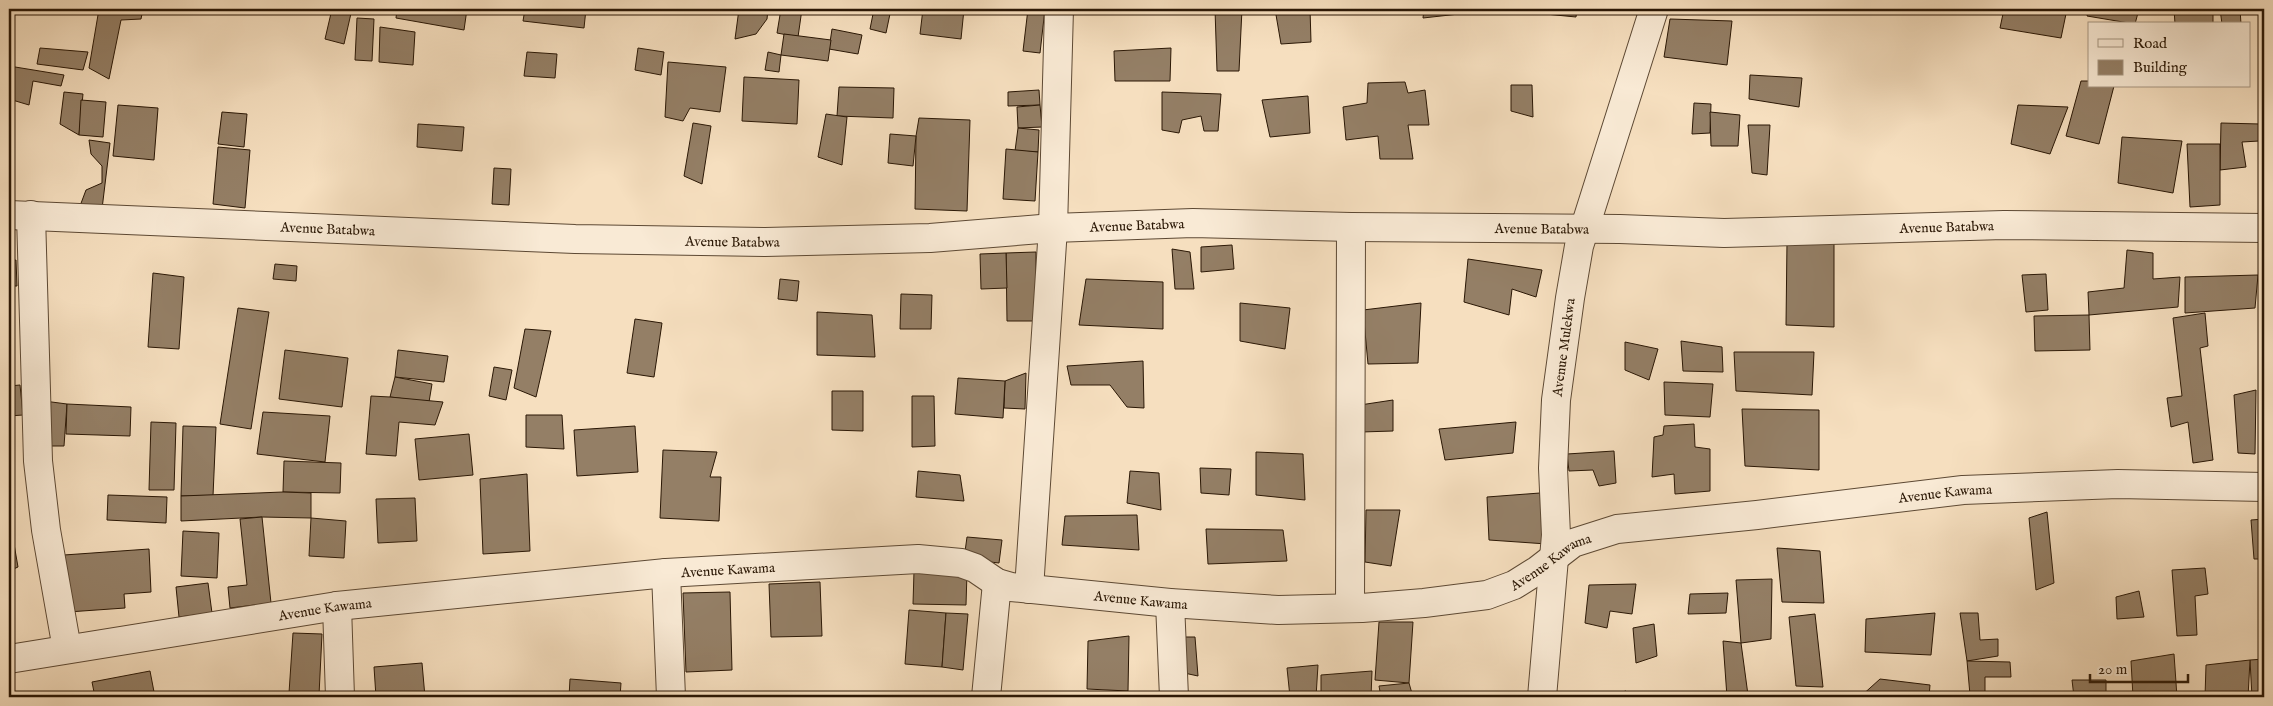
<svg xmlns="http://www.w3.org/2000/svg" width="2273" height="706" font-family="'IM FELL English',serif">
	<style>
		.building { fill: #947f66; stroke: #2a1705 }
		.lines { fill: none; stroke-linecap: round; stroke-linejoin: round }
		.minor-casing { stroke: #5d4934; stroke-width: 30 }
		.minor { stroke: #f9ead5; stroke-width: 28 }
		.labels { text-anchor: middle; stroke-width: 5; stroke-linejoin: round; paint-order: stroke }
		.street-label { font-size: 14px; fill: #2a1705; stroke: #f9ead5 }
	</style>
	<rect width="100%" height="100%" fill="#f6dfbf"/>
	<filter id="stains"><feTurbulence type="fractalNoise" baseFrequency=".004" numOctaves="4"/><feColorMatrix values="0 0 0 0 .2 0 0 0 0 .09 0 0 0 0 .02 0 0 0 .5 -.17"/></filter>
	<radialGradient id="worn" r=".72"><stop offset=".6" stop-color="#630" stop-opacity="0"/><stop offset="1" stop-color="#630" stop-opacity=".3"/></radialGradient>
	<g class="building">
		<polygon points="99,9 143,9 141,19 121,20 109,79 89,68"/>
		<polygon points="332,9 352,9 344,44 325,39"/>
		<polygon points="397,9 467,9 464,30 396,18"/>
		<polygon points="525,9 586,9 584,28 523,21"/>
		<polygon points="629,9 670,9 670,13"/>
		<polygon points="739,9 768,9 767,19 756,34 735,39"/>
		<polygon points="781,9 802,9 798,37 777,33"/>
		<polygon points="874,9 891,9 886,33 870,29"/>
		<polygon points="923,9 964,9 961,39 920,34"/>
		<polygon points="1028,9 1045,9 1040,53 1023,51"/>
		<polygon points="1215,9 1242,9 1239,71 1217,71"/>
		<polygon points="1275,9 1310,9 1311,42 1281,44"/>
		<polygon points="1424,9 1459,9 1459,14 1423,18"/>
		<polygon points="1525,9 1577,9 1576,17 1525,12"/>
		<polygon points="1739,9 1773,9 1772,14 1738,13"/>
		<polygon points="2004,9 2067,9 2061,38 2000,28"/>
		<polygon points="2089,9 2139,9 2135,24 2087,16"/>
		<polygon points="2174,9 2213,9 2213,24 2175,24"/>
		<polygon points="2220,9 2240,9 2241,24 2222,24"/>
		<polygon points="357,18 374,19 372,61 355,60"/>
		<polygon points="1670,19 1732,21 1727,65 1664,57"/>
		<polygon points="380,27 415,32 413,65 379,62"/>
		<polygon points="832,29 862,35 858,54 829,49"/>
		<polygon points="784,34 831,40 828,61 781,55"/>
		<polygon points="40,48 88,52 83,70 37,64"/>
		<polygon points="638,48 664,52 661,75 635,70"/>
		<polygon points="1171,48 1170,81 1115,81 1114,51"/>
		<polygon points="527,52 557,54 555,78 524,76"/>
		<polygon points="768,52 781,55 779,72 765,70"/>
		<polygon points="668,62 726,67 720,112 690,108 683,121 665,117"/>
		<polygon points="9,66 64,75 61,86 33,81 29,105 9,99"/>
		<polygon points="1750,75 1802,78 1799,107 1749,99"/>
		<polygon points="744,77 799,80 797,124 742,121"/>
		<polygon points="2081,81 2089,81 2089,86 2114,86 2099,144 2066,136"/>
		<polygon points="1405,82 1408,93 1425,90 1429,125 1408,125 1413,159 1380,159 1378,136 1346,140 1343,107 1367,103 1368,83"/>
		<polygon points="1511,85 1532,85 1533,117 1511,111"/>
		<polygon points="839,87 894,88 893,118 837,116"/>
		<polygon points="1039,90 1040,105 1008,106 1008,92"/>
		<polygon points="64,92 83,94 79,135 60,124"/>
		<polygon points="1162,92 1221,94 1218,131 1204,131 1201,116 1182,120 1179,133 1162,130"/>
		<polygon points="1308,96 1310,133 1270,137 1262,100"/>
		<polygon points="81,100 106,102 103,137 79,135"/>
		<polygon points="1694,103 1711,104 1710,133 1692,134"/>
		<polygon points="118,105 158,108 154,160 113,156"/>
		<polygon points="1040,105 1042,127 1018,128 1017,107"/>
		<polygon points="2018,105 2068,107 2050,154 2011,144"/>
		<polygon points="222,112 247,114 244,147 218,144"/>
		<polygon points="1710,112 1740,115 1738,146 1711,146"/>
		<polygon points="826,114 847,117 842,165 818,157"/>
		<polygon points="919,118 970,120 967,211 915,209 916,136"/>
		<polygon points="693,123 711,126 702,184 684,176"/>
		<polygon points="2221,123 2260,124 2259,141 2242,142 2246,167 2220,170"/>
		<polygon points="418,124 464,127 462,151 417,147"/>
		<polygon points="1748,125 1770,125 1767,175 1752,173"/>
		<polygon points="1018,128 1039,130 1038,152 1015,151"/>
		<polygon points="890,134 916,136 913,166 888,163"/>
		<polygon points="2122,137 2182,141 2173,193 2118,183"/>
		<polygon points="89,140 110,143 102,209 80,206 86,190 102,183 102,166 91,154"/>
		<polygon points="2187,144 2220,144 2220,205 2190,207"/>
		<polygon points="218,147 250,150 245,208 213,204"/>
		<polygon points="1006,149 1038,152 1035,201 1003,199"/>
		<polygon points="494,168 511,169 509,205 492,204"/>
		<polygon points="1834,240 1834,327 1786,325 1787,242"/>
		<polygon points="1232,245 1234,269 1201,272 1201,247"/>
		<polygon points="1172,249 1190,252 1194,289 1175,289"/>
		<polygon points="2127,250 2153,253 2153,279 2180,277 2178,307 2089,315 2088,292 2124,288"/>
		<polygon points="1036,252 1036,321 1007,321 1006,253"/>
		<polygon points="1006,253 1007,288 981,289 980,254"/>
		<polygon points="1468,259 1542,270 1536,297 1512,289 1509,315 1464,302"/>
		<polygon points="16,260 17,286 9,286 9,261"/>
		<polygon points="275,264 297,266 296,281 273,279"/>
		<polygon points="153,273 184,277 179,349 148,347"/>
		<polygon points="2046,274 2048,310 2026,312 2022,275"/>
		<polygon points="2258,275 2255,308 2185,313 2185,277"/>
		<polygon points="780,279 799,281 797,301 778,299"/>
		<polygon points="1086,279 1163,282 1163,329 1079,325"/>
		<polygon points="901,294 932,295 931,329 900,329"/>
		<polygon points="1240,303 1290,308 1285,349 1240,341"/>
		<polygon points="1421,303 1418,363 1368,364 1363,310"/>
		<polygon points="238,308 269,312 251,429 220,424"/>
		<polygon points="817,312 872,315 875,357 817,355"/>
		<polygon points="2205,313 2208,346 2200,348 2213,460 2193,463 2188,422 2171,427 2167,398 2182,396 2173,318"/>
		<polygon points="2089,315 2090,350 2035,351 2034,316"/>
		<polygon points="635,319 662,323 654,377 627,373"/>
		<polygon points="525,329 551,331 536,397 514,388"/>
		<polygon points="1681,341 1722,347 1723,372 1683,371"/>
		<polygon points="1625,342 1658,349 1649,380 1625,370"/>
		<polygon points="285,350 348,358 342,407 279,399"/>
		<polygon points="398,350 448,356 444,382 395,377"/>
		<polygon points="1734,352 1814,352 1812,395 1736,391"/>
		<polygon points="1143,361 1144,408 1127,407 1110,385 1071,385 1067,366"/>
		<polygon points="494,367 512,370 506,400 489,396"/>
		<polygon points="1026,373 1025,409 1004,408 1005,381"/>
		<polygon points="395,377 432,384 429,402 390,397"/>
		<polygon points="958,378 1005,381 1003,418 955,414"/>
		<polygon points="1664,382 1713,384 1710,417 1665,415"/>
		<polygon points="20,385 23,415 9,416 9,386"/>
		<polygon points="2256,390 2255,454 2238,453 2234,395"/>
		<polygon points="832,391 863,391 863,431 832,430"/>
		<polygon points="371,396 390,397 443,402 435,425 399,422 396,456 366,454"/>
		<polygon points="912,396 934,396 935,446 912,447"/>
		<polygon points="1393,400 1393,431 1361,432 1360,405"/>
		<polygon points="44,401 67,404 64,446 43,446"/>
		<polygon points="67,404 131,407 130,436 66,434"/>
		<polygon points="1742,409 1819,410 1819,470 1745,466"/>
		<polygon points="263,412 330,416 325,462 257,454"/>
		<polygon points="526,415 562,415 564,449 526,447"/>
		<polygon points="151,422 176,423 174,490 149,490"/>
		<polygon points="1516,422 1513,453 1445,460 1439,429"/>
		<polygon points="1694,424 1695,447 1710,449 1710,491 1675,494 1674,474 1652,477 1654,437 1663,435 1664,426"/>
		<polygon points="183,426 216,427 213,496 181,496"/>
		<polygon points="635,426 638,472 577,476 574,430"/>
		<polygon points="469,434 473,475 419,480 415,439"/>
		<polygon points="663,450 717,452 710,477 721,477 719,521 660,518"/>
		<polygon points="1614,451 1616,483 1599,486 1593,470 1569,471 1567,454"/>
		<polygon points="1256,452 1303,454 1305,500 1256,495"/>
		<polygon points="284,461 341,463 340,493 283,492"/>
		<polygon points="1200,468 1231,469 1229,495 1201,493"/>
		<polygon points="918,471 960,475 964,501 916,497"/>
		<polygon points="1130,471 1159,473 1161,510 1127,503"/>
		<polygon points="527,474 530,551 483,554 480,479"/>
		<polygon points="283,492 311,493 311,518 262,517 181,521 181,496"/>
		<polygon points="1540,493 1547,544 1489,540 1487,497"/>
		<polygon points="108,495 167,497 166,523 107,520"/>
		<polygon points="415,498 417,541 378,543 376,499"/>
		<polygon points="1366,510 1400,510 1391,566 1365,562"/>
		<polygon points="2047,512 2054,583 2036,590 2029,518"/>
		<polygon points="1137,515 1139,550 1062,545 1065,516"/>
		<polygon points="262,517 271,603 230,608 228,587 247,585 240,519"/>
		<polygon points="311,518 346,521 344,558 309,556"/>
		<polygon points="2264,519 2264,559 2254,559 2251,520"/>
		<polygon points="1206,529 1283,530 1287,561 1208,564"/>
		<polygon points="183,531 219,533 217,578 181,576"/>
		<polygon points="967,537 1002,540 999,563 964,559"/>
		<polygon points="14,544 18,567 9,571 9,545"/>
		<polygon points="1777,548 1820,551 1824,603 1782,602"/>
		<polygon points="149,549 151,592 124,594 125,608 68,612 64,555"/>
		<polygon points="2205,568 2208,594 2195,596 2197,635 2177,636 2172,570"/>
		<polygon points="914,571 967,572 966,605 913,604"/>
		<polygon points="1772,579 1771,639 1741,643 1736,580"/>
		<polygon points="820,582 822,636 771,637 769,584"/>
		<polygon points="208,583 212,613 179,617 176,587"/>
		<polygon points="1636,584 1632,614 1610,611 1607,628 1585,623 1589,585"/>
		<polygon points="2139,591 2144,617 2117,619 2116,597"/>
		<polygon points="730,592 732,670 686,672 683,593"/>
		<polygon points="1728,593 1726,613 1688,614 1690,594"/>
		<polygon points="909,610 946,613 942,667 905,664"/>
		<polygon points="946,613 968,614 963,670 942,667"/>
		<polygon points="1935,613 1931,655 1865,652 1866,619"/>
		<polygon points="1960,613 1978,613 1980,640 1998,639 1998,656 1967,661"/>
		<polygon points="1815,614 1823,687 1796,686 1789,617"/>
		<polygon points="1379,622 1413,622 1409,683 1375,680"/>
		<polygon points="1654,624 1657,656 1636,663 1633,628"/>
		<polygon points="293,633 322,634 319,695 289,693"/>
		<polygon points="1129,636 1128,691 1087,689 1088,641"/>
		<polygon points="1175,637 1195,637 1198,676 1175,671"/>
		<polygon points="1723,641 1741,643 1748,695 1727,697"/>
		<polygon points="2174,654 2177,697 2133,697 2131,661"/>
		<polygon points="2264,659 2264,697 2252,697 2250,660"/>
		<polygon points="2250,660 2248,697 2205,697 2206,665"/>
		<polygon points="1967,661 2010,662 2011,677 1985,677 1985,695 1970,695"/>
		<polygon points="422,663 425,697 376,697 374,667"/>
		<polygon points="1318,665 1316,697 1290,697 1287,668"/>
		<polygon points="150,671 155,697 95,697 92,682"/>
		<polygon points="1372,671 1371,697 1321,697 1321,675"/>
		<polygon points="570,679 621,683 620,697 569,697"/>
		<polygon points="1880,679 1930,685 1929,697 1860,697"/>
		<polygon points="2072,680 2106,680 2106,697 2074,697"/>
		<polygon points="1409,683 1413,697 1381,697 1379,686"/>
		<polygon points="1626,691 1626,697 1603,697"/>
		<polygon points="2051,695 2051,697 2019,697"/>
	</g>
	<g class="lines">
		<g class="minor-casing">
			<g id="minor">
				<path id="s1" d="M 9,215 L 575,239 L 765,242 L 930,238 L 1053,228 L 1193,223 L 1351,227 L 1620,229 L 1724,233 L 2004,225 L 2264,228"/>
				<polyline points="31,215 38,461 46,530 67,649"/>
				<polyline points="666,573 671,697"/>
				<polyline points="1029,589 1053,228 1059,9"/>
				<polyline points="1170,603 1174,697"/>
				<polyline points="337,606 340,697"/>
				<polyline points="1350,608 1351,227"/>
				<path id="s2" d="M 9,659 L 337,606 L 666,573 L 918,559 L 961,563 L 975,568 L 997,583 L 1011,587 L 1170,603 L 1278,610 L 1362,608 L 1424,603 L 1487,595 L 1514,585 L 1538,570 L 1573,543 L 1617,529 L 1757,515 L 1963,490 L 2118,484 L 2264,487"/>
				<polyline points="986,697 997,583"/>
				<path id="s3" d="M 1542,697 L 1556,535 L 1553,468 L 1556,400 L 1570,298 L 1579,246 L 1654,9"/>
			</g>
		</g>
		<use href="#minor" class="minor"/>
	</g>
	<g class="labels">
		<g class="street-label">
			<text dy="5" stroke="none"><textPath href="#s1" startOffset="1129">Avenue Batabwa</textPath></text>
			<text dy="5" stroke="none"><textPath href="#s1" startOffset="319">Avenue Batabwa</textPath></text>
			<text dy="5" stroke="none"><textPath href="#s1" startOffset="1939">Avenue Batabwa</textPath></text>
			<text dy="5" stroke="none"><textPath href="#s1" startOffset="1534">Avenue Batabwa</textPath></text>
			<text dy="5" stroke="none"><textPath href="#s1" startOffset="724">Avenue Batabwa</textPath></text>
			<text dy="5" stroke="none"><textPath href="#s3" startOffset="351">Avenue Mulekwa</textPath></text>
			<text dy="5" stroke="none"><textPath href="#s2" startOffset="1970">Avenue Kawama</textPath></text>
			<text dy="5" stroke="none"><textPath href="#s2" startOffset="1565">Avenue Kawama</textPath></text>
			<text dy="5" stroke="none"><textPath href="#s2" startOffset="725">Avenue Kawama</textPath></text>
			<text dy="5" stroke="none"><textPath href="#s2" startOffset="1145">Avenue Kawama</textPath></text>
			<text dy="5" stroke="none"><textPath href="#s2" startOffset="320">Avenue Kawama</textPath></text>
		</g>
	</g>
	<rect width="2273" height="706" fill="none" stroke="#f6dfbf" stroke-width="30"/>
	<rect x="10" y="10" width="2253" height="686" fill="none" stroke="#2a1705" stroke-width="2.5"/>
	<rect x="15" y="15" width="2243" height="676" fill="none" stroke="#2a1705"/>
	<rect x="2088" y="22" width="162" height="65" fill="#f9ead5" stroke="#a69682"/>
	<rect x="2098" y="39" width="25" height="8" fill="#f9ead5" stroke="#a69682"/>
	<text x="2133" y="48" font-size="15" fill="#2a1705">Road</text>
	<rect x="2098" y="60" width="25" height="15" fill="#947f66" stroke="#a69682"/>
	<text x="2133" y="72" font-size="15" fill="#2a1705">Building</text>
	<path d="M2090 674v8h98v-8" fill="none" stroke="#2a1705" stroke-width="2.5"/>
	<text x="2098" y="674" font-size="15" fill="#2a1705" stroke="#f9ead5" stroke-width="4" paint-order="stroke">20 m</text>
	<rect width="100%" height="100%" filter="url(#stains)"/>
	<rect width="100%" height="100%" fill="url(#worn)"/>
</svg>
